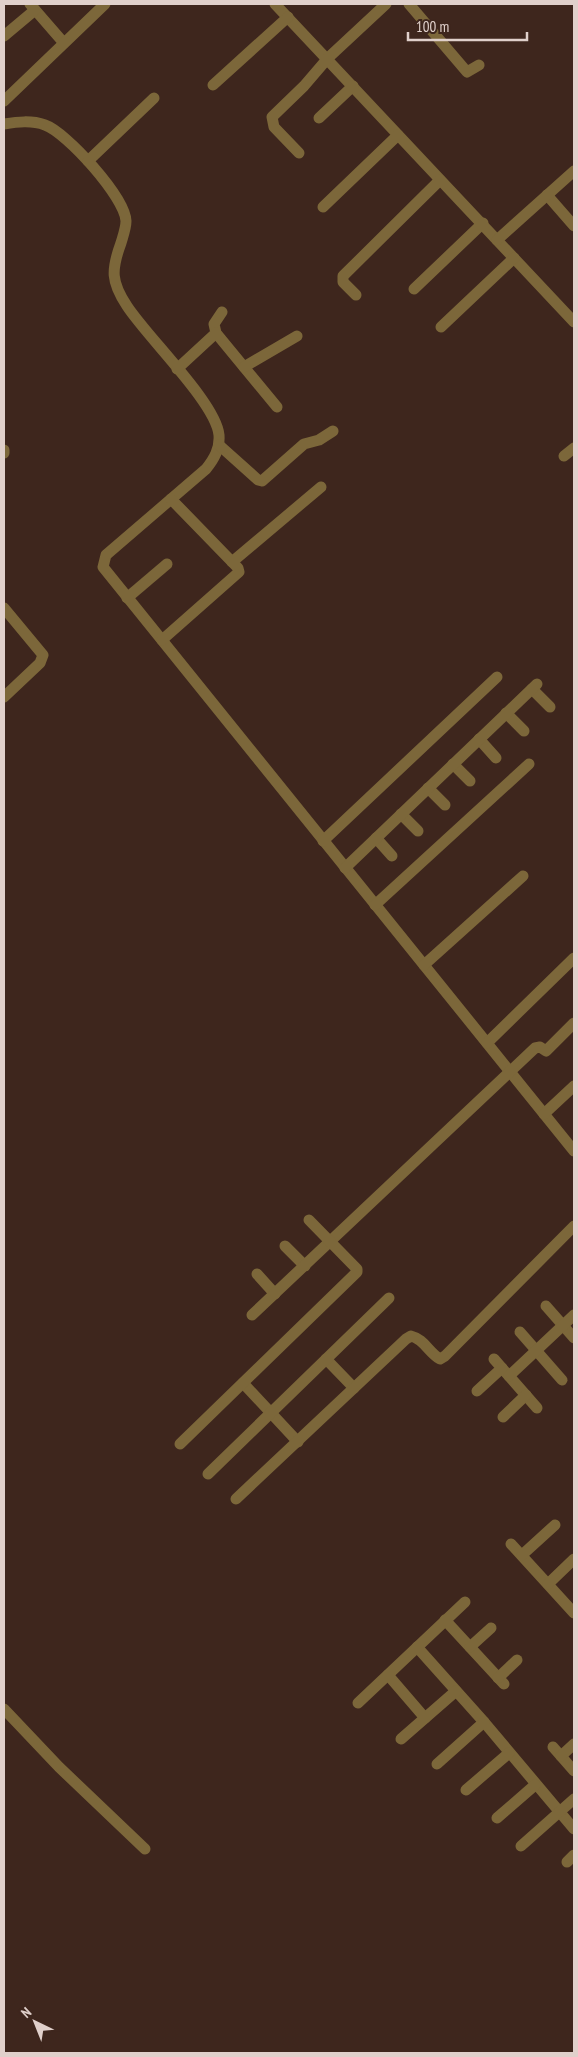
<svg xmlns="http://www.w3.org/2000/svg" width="578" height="2057" font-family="'PT Sans Narrow',sans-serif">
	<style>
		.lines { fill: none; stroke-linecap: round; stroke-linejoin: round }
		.minor { stroke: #7c673a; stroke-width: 11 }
	</style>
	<rect width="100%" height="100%" fill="#3e261d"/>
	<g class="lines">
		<g class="minor">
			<polyline points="30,4 63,42"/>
			<polyline points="275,4 574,322"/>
			<polyline points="409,4 467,72 479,65"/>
			<polyline points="4,36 35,10"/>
			<polyline points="213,85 288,17"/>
			<polyline points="4,101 105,4"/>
			<polyline points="319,118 353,86"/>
			<path d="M 4,124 C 17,122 31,120 45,125 C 66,132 125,197 126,221 C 126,228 123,236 121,243 C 111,270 111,282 127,306 C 147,337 216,403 219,435 C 220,449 214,459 206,469 L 106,555 L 103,567 L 574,1151"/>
			<polyline points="299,153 274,127 272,117 304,86 328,58 386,4"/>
			<polyline points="88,161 154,98"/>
			<polyline points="547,195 574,226"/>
			<polyline points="323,207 398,135"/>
			<polyline points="497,240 574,171"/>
			<polyline points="414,289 483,223"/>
			<polyline points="356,295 343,282 343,276 440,180"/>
			<polyline points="222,312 214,324 216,333 277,407"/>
			<polyline points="441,327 514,258"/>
			<polyline points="244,367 297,336"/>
			<polyline points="177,369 216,333"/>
			<polyline points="219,445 258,480 262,481 304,444 319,440 333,431"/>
			<polyline points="4,450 4,453"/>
			<polyline points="564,456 574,448"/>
			<polyline points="232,562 321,487"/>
			<polyline points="127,598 167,564"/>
			<polyline points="4,608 43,655 40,663 4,697"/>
			<polyline points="162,640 239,572 238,568 171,499"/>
			<polyline points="532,689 550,707"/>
			<polyline points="506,713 524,731"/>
			<polyline points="479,739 496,758"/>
			<polyline points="453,764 470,781"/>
			<polyline points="428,788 445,805"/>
			<polyline points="401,814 418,831"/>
			<polyline points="376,838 392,856"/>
			<polyline points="323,841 497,677"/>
			<polyline points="345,868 537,684"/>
			<polyline points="375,905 529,764"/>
			<polyline points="424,965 523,876"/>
			<polyline points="487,1043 574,958"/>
			<polyline points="544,1114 574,1086"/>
			<polyline points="285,1246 305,1266"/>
			<polyline points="257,1274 275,1294"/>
			<polyline points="546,1306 574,1338"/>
			<polyline points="252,1315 535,1048 540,1047 546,1051 574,1023"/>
			<polyline points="520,1332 562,1380"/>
			<polyline points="326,1359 354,1388"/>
			<polyline points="494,1359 537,1408"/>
			<polyline points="509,1376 574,1315"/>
			<polyline points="243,1383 298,1442"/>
			<polyline points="477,1391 502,1368"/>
			<polyline points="503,1417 526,1395"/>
			<polyline points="180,1444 357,1272 357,1269 309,1220"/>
			<polyline points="208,1474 389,1298"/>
			<path d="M 236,1499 L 406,1339 L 411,1336 C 424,1339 429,1353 440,1359 L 445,1356 L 574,1226"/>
			<polyline points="511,1544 574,1613"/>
			<polyline points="522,1555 555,1525"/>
			<polyline points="548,1584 574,1559"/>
			<polyline points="445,1620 504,1684"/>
			<polyline points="417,1647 484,1722 574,1829"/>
			<polyline points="470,1647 491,1628"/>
			<polyline points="388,1675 425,1718"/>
			<polyline points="498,1678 517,1660"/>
			<polyline points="358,1703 465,1602"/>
			<polyline points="4,1709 59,1767 145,1849"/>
			<polyline points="401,1739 456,1691"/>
			<polyline points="553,1747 574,1771"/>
			<polyline points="561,1756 574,1744"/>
			<polyline points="437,1764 484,1722"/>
			<polyline points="466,1790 509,1753"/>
			<polyline points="497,1818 535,1785"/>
			<polyline points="521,1846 574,1799"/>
			<polyline points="567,1862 574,1855"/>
		</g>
	</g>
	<rect width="578" height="2057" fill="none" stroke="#e0d0cb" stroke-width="10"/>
	<g transform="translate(35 2022) rotate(317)" stroke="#3e261d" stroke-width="4" paint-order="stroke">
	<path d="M0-4L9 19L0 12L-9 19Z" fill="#e0d0cb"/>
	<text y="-8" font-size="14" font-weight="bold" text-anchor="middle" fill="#e0d0cb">N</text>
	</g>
	<path d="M408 32v8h119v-8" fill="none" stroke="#e0d0cb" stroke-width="2.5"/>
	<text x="416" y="32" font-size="15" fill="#e0d0cb" stroke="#3e261d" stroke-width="4" paint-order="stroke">100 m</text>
</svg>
